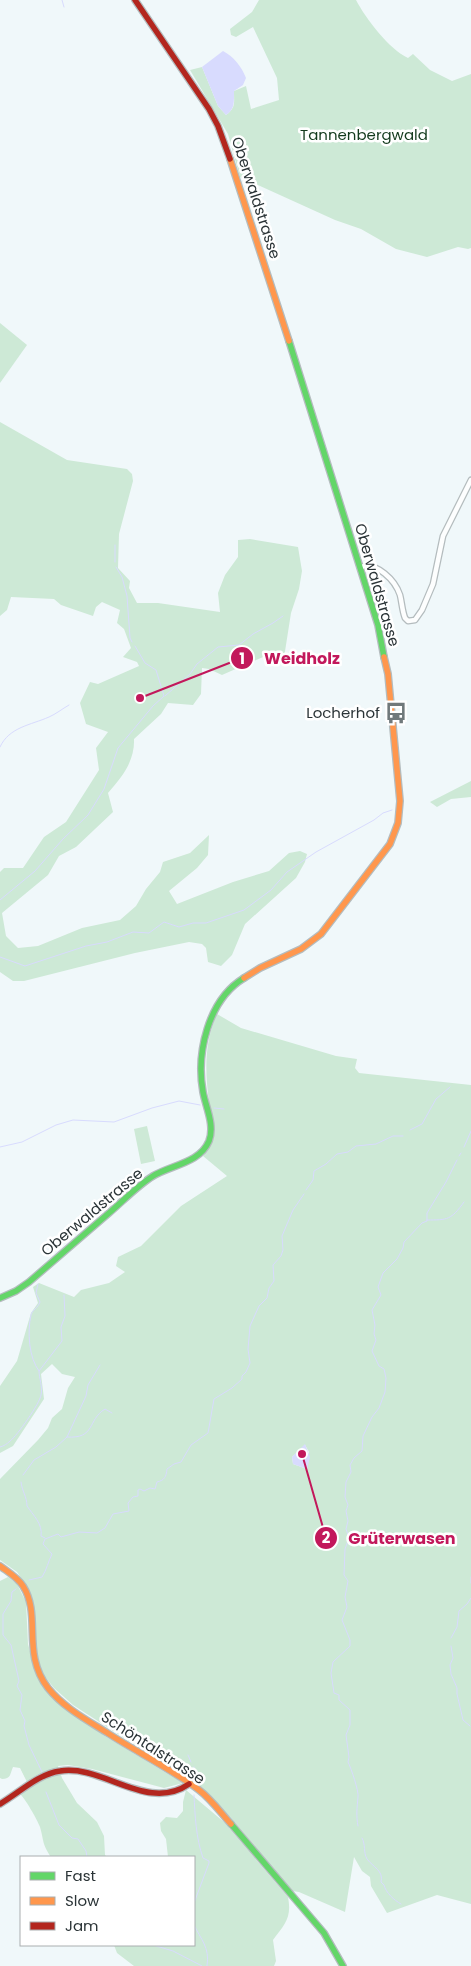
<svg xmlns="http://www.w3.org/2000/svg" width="471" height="1966" font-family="Poppins,sans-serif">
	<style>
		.green { fill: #cde9d6; fill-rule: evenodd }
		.water { fill: #d8dbfe }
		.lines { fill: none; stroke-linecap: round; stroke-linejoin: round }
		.stream { stroke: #d8dbfe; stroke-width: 1 }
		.street-casing { stroke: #b4bcbe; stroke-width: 7 }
		.fast-casing { stroke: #b4bcbe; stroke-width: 8 }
		.slow-casing { stroke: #b4bcbe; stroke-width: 8 }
		.jam-casing { stroke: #b4bcbe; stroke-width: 8 }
		.street { stroke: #fdfefe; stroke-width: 4.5 }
		.fast { stroke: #63d668; stroke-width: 5.5 }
		.slow { stroke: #ff974d; stroke-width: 5.5 }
		.jam { stroke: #b3261e; stroke-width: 5.5 }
		.labels { text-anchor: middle; stroke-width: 5; stroke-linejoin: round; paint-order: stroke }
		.park-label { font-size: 15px; fill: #133a1d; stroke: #fff }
		.street-label { font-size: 15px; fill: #2b3437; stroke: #fff }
		.poi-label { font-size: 15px; fill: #2b3437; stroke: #fff; text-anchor: end }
		.leader { fill: none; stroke: #c2185b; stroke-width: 2 }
		.callout-dot { fill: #c2185b; stroke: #fff; stroke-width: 2 }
		.mark-label { font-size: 15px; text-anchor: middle; font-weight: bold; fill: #fff }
		.callout-label { font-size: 16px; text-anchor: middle; font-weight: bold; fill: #c2185b; stroke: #fff; stroke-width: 5; stroke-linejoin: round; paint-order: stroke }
	</style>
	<rect width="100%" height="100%" fill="#f0f8fa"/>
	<g class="green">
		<path d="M 259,0 L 356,0 C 366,19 389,49 408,58 L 413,54 L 430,70 L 452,81 L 471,74 L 471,248 L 468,249 L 458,247 L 427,257 L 396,249 L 361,229 L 335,220 L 240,177 L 228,134 L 190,70 L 202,67 L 218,106 L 226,115 C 236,108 234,103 234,91 L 246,86 L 251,109 L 279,100 L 277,78 L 253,27 L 236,37 L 231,35 L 230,29 L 252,12 Z"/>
		<polygon points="0,323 27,345 0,383"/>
		<path d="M 0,422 L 67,460 L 127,469 L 132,474 L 133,481 L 119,534 L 118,568 L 130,581 L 129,588 L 137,603 L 158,603 L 220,612 L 218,593 L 225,575 L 238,557 L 238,540 L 250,539 L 298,547 L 302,571 L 299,589 L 291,613 L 283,664 L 263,657 L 222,675 L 209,669 L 202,668 L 201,694 L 193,705 L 168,703 L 161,714 L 134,739 C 135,761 122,777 108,793 L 113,812 L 76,847 L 59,856 L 48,875 L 2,913 L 6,936 L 18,948 L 38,946 L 82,928 L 120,920 L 136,906 L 146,889 L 160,872 L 163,862 L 190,853 L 209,835 L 208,855 L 197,868 L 169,891 L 177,904 L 233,882 L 269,871 L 289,853 L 300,851 L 307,854 L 305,862 L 296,878 L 245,924 L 232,955 L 221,966 L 208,962 L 206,948 L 202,944 L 189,942 L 135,953 L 24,981 L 13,981 L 0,972 L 0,872 L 4,868 L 23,868 L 44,837 L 66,822 L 99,770 L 96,748 L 108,732 L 86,724 L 80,703 L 90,682 L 98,684 L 139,666 L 137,662 L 123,657 L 131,648 L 124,629 L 117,623 L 120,610 L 102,602 L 96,607 L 93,616 L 61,605 L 54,599 L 11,597 L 7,610 L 0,616 Z"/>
		<polygon points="471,781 471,797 451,799 437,807 430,802"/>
		<path d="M 217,1014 L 241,1028 L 336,1056 L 357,1059 L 355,1068 L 359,1073 L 471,1085 L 471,1904 L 437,1895 L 387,1913 L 371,1886 L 370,1877 L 362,1871 L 354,1857 L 345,1912 L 299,1892 L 292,1891 L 231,1818 L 216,1802 L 172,1769 L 73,1705 L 54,1688 L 45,1677 L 34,1653 L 33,1607 L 28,1588 L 17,1572 L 0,1560 L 0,1479 L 38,1440 L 48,1428 L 52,1418 L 62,1409 L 68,1388 L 75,1377 L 62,1374 L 52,1364 L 41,1374 L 44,1399 L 13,1446 L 0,1453 L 0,1386 L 17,1361 L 31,1313 L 38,1303 L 33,1287 L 39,1283 L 74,1297 L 81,1290 L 109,1283 L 125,1272 L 116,1266 L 118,1257 L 141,1246 L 181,1206 L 227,1176 L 203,1156 L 212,1143 L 214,1136 C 208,1094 199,1054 217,1014 ZM 305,1445 L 309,1452 L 307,1469 L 293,1464 L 292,1457 Z"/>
		<polygon points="147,1126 155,1161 141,1164 134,1129"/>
		<path d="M 8,1577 L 17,1584 L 26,1602 L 28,1644 L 36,1674 L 55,1700 L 103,1735 L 183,1783 L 164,1788 L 92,1769 L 68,1765 L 58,1766 L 62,1778 L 77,1803 L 97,1822 L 104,1836 L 105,1855 L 107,1857 L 51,1857 C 42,1844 44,1841 40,1827 C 37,1819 25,1798 19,1793 L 27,1782 L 20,1768 L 13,1767 C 10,1774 11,1779 2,1779 L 0,1778 L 0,1581 Z"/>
		<path d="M 186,1790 L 224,1822 L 288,1897 C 292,1918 285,1924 273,1940 L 276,1961 L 274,1966 L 134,1966 L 117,1953 L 114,1945 L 194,1945 L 194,1857 L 168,1857 L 166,1839 L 161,1831 L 160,1823 L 166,1817 L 177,1818 L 183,1811 L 183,1802 Z"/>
	</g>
	<g class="water">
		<path d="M 223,51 C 233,56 242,67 246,78 L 243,85 L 234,91 C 234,102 235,109 226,115 L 218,106 L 202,67 Z"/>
		<polygon points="305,1444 310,1457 307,1469 293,1464 292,1457"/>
	</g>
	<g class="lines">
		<g class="stream">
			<polyline points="62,0 64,7"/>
			<polyline points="115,562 115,545"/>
			<polyline points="116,567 122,577 127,596 130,638 132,642"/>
			<polyline points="165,696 190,674 197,664 218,647 239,645 253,634 273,623 283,616"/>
			<path d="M 0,747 C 9,727 31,725 49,717 C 56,714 62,709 69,705"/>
			<polyline points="0,900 35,871 63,839 88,815 104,789 118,748 153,706 164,696 156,670 145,663 135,646"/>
			<polyline points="0,957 25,966 86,946 107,942 133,932 149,933 164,922 179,927 193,923 206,923 244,910 271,890 287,872 316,852 374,820 383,813 392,810"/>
			<polyline points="214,1108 224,1109"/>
			<polyline points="410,1130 422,1124 436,1099 450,1087"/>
			<polyline points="0,1147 22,1142 56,1125 73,1120 114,1122 152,1108 179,1101 200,1105"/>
			<polyline points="464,1147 471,1131"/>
			<polyline points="459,1156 461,1153"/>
			<polyline points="306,1190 313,1180 314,1171 326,1164 337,1154 348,1152 356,1146 376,1144 393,1136 403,1136"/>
			<path d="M 427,1220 C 448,1220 451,1220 464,1202"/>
			<path d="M 38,1284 L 36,1293 L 40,1302 C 38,1308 32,1310 31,1315 C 27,1332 29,1358 39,1371"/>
			<path d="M 67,1437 C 96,1439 87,1420 105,1409 L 112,1413"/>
			<path d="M 0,1447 C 4,1446 7,1444 10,1441 C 17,1436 40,1403 41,1395 C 43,1387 39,1378 39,1371 L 62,1341 L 61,1327 L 65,1316 L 64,1295"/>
			<polyline points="23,1475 34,1460 56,1447 67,1437 86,1396 88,1385 100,1365"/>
			<path d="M 21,1482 C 22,1491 27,1497 27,1506 C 33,1515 43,1524 41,1536 L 45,1538"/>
			<polyline points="471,1577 471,1583"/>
			<path d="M 29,1580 L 42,1577 C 47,1569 48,1562 52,1554 L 43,1544 L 45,1539 L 58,1534 L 61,1537 L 79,1532 L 97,1533 L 105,1528 L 113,1514 L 129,1511 L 128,1503 L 133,1497 L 138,1496 L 138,1490 L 140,1489 L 144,1491 L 150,1488 L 155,1489 L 157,1482 C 165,1480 166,1477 167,1469 L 174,1464 L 181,1462 L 191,1445 L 208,1433 L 214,1399 L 232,1388 L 242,1379 L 242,1376 L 246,1372 L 250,1363 L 248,1349 L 250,1326 L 259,1306 L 267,1298 L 269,1288 L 274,1281 L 273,1265 L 281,1256 L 283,1250 L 282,1236 L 293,1210 L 304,1194"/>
			<polyline points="16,1589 12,1592 11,1601 3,1614 3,1635 11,1645 19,1681 17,1686 22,1695 20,1710 25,1721 24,1726 29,1745 43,1774"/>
			<polyline points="451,1638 457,1627 459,1611 467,1604 471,1598"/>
			<polyline points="451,1646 453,1658 450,1665 451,1674 457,1688 457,1694 463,1720 470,1726"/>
			<polyline points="188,1755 191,1762"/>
			<polyline points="192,1781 194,1767"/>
			<polyline points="46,1792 59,1825 72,1838 78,1839 86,1851 87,1857"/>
			<path d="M 358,1826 C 356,1816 357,1808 358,1797 C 359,1791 351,1768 348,1762 L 349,1757 L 346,1735 L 350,1725 L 350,1710 L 339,1700 L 339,1695 L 334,1693 L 331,1673 L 333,1662 L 350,1646 L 350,1640 L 342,1620 L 347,1607 L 345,1597 L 348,1581 L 344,1575 L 345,1549 L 349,1538 L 346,1529 L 348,1521 L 346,1511 L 348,1505 L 345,1497 L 346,1482 L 351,1472 L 350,1465 L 354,1458 L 362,1451 L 363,1436 L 372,1417 L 379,1408 L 385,1392 L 386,1378 L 384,1369 L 379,1366 L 372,1351 L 376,1340 L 374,1334 L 375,1325 L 372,1310 L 381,1295 L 378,1287 L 383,1273 L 397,1259 L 403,1248 L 404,1242 L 422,1223 L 427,1221 L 427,1213 L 446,1182 L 457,1160"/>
			<path d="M 362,1838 C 366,1845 363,1852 367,1859 C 373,1867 384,1871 381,1882 L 384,1885 C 386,1893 394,1900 401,1904"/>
			<path d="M 194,1903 L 209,1863 L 209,1861 L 203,1858 C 196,1838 195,1816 194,1795"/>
			<path d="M 194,1925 C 201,1940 210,1947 207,1966"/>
			<polyline points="153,1945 173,1951 202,1966"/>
		</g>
		<g class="street-casing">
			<path id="street" d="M 361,567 C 377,562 395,580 400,595 C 402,603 402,610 405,618 L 408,621 L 415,620 L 422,610 L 433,584 L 443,536 L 471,480"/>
		</g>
		<g class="fast-casing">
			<g id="fast">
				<polyline points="289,341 378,625 384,657"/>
				<path d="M 0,1298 L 16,1291 L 29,1282 C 56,1259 82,1236 109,1213 C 123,1201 137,1186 153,1176 C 171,1165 200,1163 209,1141 C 215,1125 206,1108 203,1092 C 196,1053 208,1000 244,978"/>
				<polyline points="231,1824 324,1933 343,1966"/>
			</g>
		</g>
		<g class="slow-casing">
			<g id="slow">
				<polyline points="230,159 289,341"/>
				<polyline points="244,978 260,968 301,949 321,934 390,844 398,823 400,801 388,674 384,657"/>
				<path d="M 0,1566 C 8,1572 17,1577 23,1586 C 42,1616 21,1653 48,1688 C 64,1708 87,1720 109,1734 C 137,1752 173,1770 199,1790 C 211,1799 221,1813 231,1824"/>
			</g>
		</g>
		<g class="jam-casing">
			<g id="jam">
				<polyline points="135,0 209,109 218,126 230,159"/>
				<path d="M 0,1804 C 19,1793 38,1774 60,1771 C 103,1764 147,1813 189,1784"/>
			</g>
		</g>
		<use href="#street" class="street"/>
		<use href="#fast" class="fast"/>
		<use href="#slow" class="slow"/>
		<use href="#jam" class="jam"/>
	</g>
	<defs>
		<g id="bus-bare" transform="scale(1.725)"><path d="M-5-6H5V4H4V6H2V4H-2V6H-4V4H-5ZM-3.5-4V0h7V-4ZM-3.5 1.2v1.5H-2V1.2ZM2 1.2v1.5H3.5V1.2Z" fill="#70797b" stroke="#fff" stroke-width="2.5" paint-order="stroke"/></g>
	</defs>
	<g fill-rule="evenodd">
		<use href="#bus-bare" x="396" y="713"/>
	</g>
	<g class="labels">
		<g class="park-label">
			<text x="364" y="140">Tannenbergwald</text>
		</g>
		<g class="street-label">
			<text transform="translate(256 198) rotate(72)" y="5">Oberwaldstrasse</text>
			<text transform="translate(377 585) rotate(74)" y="5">Oberwaldstrasse</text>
			<text transform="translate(92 1212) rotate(-40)" y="5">Oberwaldstrasse</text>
			<text transform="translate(153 1748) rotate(33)" y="5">Schöntalstrasse</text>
		</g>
		<g class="poi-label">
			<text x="380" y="718">Locherhof</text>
		</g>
	</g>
	<path class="leader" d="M140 698L242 658M302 1454L326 1538"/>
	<g class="callout-dot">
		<circle cx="140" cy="698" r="5"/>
		<circle cx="302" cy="1454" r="5"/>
		<circle cx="242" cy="658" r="12"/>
		<circle cx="326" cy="1538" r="12"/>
	</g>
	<g class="mark-label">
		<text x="242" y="664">1</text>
		<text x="326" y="1543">2</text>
	</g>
	<g class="callout-label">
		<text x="302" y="664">Weidholz</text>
		<text x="402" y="1544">Grüterwasen</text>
	</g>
	<rect x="20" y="1856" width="175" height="90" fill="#ffffff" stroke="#aaaeaf"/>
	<rect x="30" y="1872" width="25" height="8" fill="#63d668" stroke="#aaaeaf"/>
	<text x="65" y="1881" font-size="15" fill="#2b3437">Fast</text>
	<rect x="30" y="1897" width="25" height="8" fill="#ff974d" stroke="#aaaeaf"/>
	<text x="65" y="1906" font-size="15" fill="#2b3437">Slow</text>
	<rect x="30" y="1922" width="25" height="8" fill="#b3261e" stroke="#aaaeaf"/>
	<text x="65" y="1931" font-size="15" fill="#2b3437">Jam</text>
</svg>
